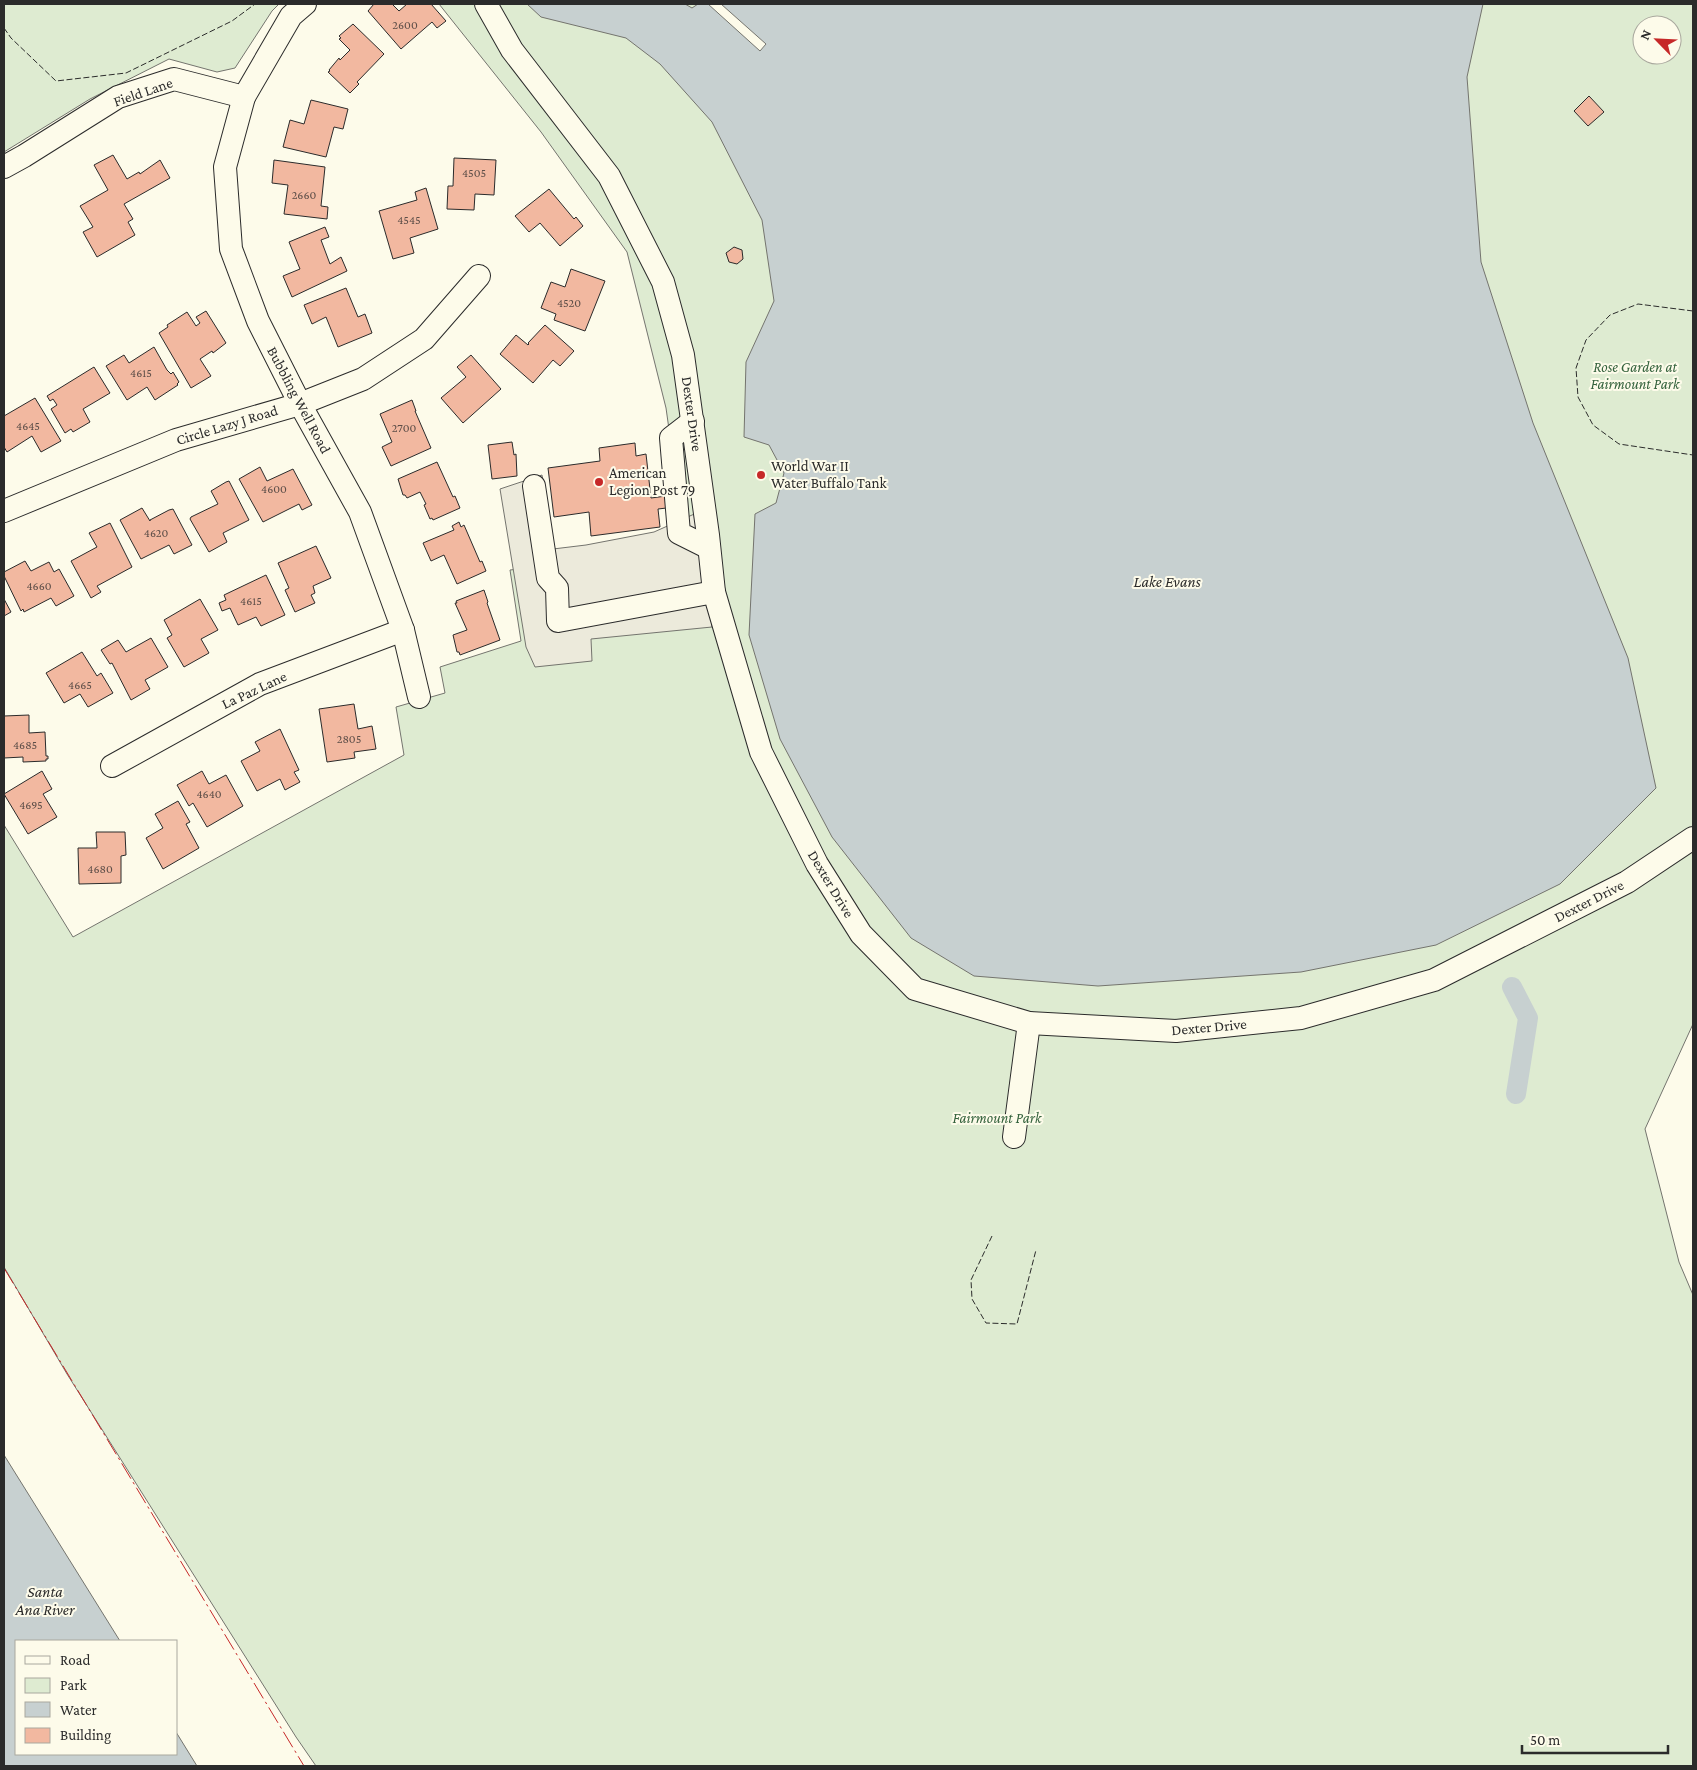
<svg xmlns="http://www.w3.org/2000/svg" width="1697" height="1770" font-family="'Crimson Pro',serif">
	<style>
		.green { fill: #deebd1; stroke: #74746e; fill-rule: evenodd }
		.parking { fill: #eceadb; stroke: #74746e }
		.water { fill: #c7d0d0; stroke: #74746e }
		.pier { fill: #fdfbea; stroke: #74746e }
		.lines { fill: none; stroke-linecap: round; stroke-linejoin: round }
		.canal { stroke: #c7d0d0; stroke-width: 20 }
		.building { fill: #f2b8a0; stroke: #2b2b2b }
		.minor-casing { stroke: #2b2b2b; stroke-width: 24 }
		.minor { stroke: #fdfbea; stroke-width: 22 }
		.fence { stroke: #2b2b2b; stroke-width: 1; stroke-dasharray: 6 2.5; stroke-linecap: butt }
		.power { stroke: #c62828; stroke-width: 1; stroke-dasharray: 18 4 2.5 4; stroke-linecap: butt }
		.poi-dot { fill: #c62828; stroke: #fdfbea; stroke-width: 2 }
		.labels { text-anchor: middle; stroke-width: 4; stroke-linejoin: round; paint-order: stroke }
		.number-label { font-size: 12px; fill: #5d4e48 }
		.street-label { font-size: 15px; fill: #2b2b2b; stroke: #fdfbea }
		.park-label { font-size: 15px; font-style: italic; fill: #34623c; stroke: #fdfbea }
		.poi-label { font-size: 15px; fill: #2b2b2b; stroke: #fdfbea; text-anchor: start }
		.water-label { font-size: 16px; font-style: italic; fill: #2b2b2b; stroke: #fdfbea }
	</style>
	<rect width="100%" height="100%" fill="#fdfbea"/>
	<g class="green">
		<polygon points="4,4 279,4 272,11 235,68 217,72 169,59 90,99 4,152"/>
		<path d="M 439,4 L 1693,4 L 1693,1024 L 1645,1129 L 1679,1262 L 1693,1295 L 1693,1766 L 316,1766 L 296,1737 L 67,1374 L 4,1267 L 4,825 L 73,937 L 404,755 L 396,707 L 445,693 L 440,667 L 521,641 L 510,570 L 686,550 L 666,408 L 627,252 L 541,132 ZM 1642,25 L 1672,25 L 1672,55 L 1642,55 Z"/>
	</g>
	<polygon class="parking" points="542,475 553,549 586,545 654,532 701,511 712,627 591,639 592,661 535,667 526,647 500,489"/>
	<g class="water">
		<polygon points="527,4 685,4 692,8 698,4 1483,4 1467,77 1481,262 1533,423 1628,658 1656,788 1560,884 1436,945 1301,972 1098,986 974,976 911,938 832,837 780,739 749,635 755,514 776,503 784,473 769,445 744,437 746,362 774,301 762,220 712,122 660,64 626,38 541,17"/>
		<polygon points="4,1455 120,1641 16,1641 16,1754 176,1754 176,1732 197,1766 4,1766"/>
	</g>
	<polygon class="pier" points="708,4 721,4 766,44 760,51"/>
	<g class="lines">
		<polyline class="canal" points="1512,987 1528,1018 1516,1094"/>
	</g>
	<g class="building">
		<polygon points="374,4 392,4 399,11 407,4 431,4 446,21 437,28 432,22 401,49 368,11"/>
		<polygon points="353,24 384,54 357,82 359,84 350,93 328,72 330,71 329,70 339,58 340,60 350,50 339,39 341,38 339,36"/>
		<polygon points="1589,96 1604,112 1588,126 1574,111"/>
		<polygon points="311,100 348,109 343,129 334,127 326,157 283,147 290,120 304,124"/>
		<polygon points="113,155 127,179 139,172 140,174 160,160 170,178 124,204 133,219 128,222 135,235 97,257 83,232 93,227 80,206 108,190 94,165"/>
		<polygon points="454,158 496,160 494,195 475,194 474,210 447,209 448,186 453,186"/>
		<polygon points="274,160 325,167 321,206 328,207 327,219 284,214 288,185 272,183"/>
		<polygon points="426,188 438,229 410,238 414,253 393,259 379,211 417,200 415,192"/>
		<polygon points="549,189 574,219 576,217 583,226 560,246 540,223 529,232 515,216"/>
		<polygon points="325,227 329,237 321,240 330,264 341,257 347,271 292,297 283,276 300,269 289,242"/>
		<polygon points="734,247 742,250 743,259 737,264 729,262 726,253"/>
		<polygon points="571,269 605,281 585,331 554,320 556,314 541,308 551,282 565,287"/>
		<polygon points="346,288 358,317 365,314 372,333 338,347 326,317 312,324 304,305"/>
		<polygon points="206,311 226,343 213,353 212,351 200,359 211,376 191,388 159,333 168,327 167,325 187,312 196,326 200,323 196,317"/>
		<polygon points="545,325 574,351 560,366 553,360 533,383 500,354 516,335 528,345 529,344 528,343"/>
		<polygon points="154,347 167,370 171,374 173,372 179,382 177,384 178,385 155,400 147,387 127,400 106,366 124,355 129,363"/>
		<polygon points="471,355 501,389 463,423 441,398 466,377 457,367"/>
		<polygon points="94,367 110,393 83,409 90,422 73,432 71,429 65,433 51,409 57,405 53,399 50,401 47,396"/>
		<polygon points="35,398 61,441 41,452 32,436 7,452 4,447 4,416"/>
		<polygon points="412,400 416,411 415,411 431,448 391,466 382,447 392,442 380,414"/>
		<polygon points="512,442 514,455 516,454 517,476 492,479 488,445"/>
		<polygon points="635,443 636,456 646,454 651,498 674,495 675,507 658,509 660,527 591,536 589,512 554,517 548,468 600,461 599,448"/>
		<polygon points="437,462 453,497 455,496 460,508 433,520 432,518 430,519 424,505 426,504 420,492 407,498 405,495 403,495 398,479"/>
		<polygon points="260,467 267,481 293,469 312,505 302,510 299,504 263,522 239,479"/>
		<polygon points="229,481 249,520 223,533 227,542 209,552 190,519 191,517 218,504 211,491 226,482"/>
		<polygon points="142,508 150,521 150,520 169,510 173,509 192,545 174,554 169,545 141,559 120,520"/>
		<polygon points="459,522 461,527 464,525 480,562 482,561 486,571 457,584 444,555 431,561 423,543 454,530 452,526"/>
		<polygon points="110,523 132,567 97,586 101,592 91,598 71,561 97,547 89,533"/>
		<polygon points="316,546 331,578 313,586 315,593 311,595 315,603 295,612 285,590 289,588 278,563"/>
		<polygon points="25,561 31,571 49,562 54,572 59,569 74,596 56,606 51,598 24,612 23,609 21,611 4,576 4,572"/>
		<polygon points="266,575 285,615 261,626 256,617 238,625 230,608 222,611 219,603 226,600 224,595"/>
		<polygon points="484,590 488,602 487,603 500,640 460,655 459,652 457,652 453,635 467,630 455,603 457,603 456,601"/>
		<polygon points="4,599 11,612 4,616"/>
		<polygon points="200,599 218,630 201,639 209,653 184,667 167,638 172,635 164,620"/>
		<polygon points="151,638 168,667 145,680 150,689 131,700 112,663 110,664 101,650 118,640 126,652"/>
		<polygon points="82,652 97,676 101,673 113,693 88,707 80,694 64,703 46,673"/>
		<polygon points="354,704 358,729 372,726 376,749 354,752 355,758 327,762 319,709"/>
		<polygon points="29,715 29,733 45,732 46,756 48,756 48,759 46,759 46,761 23,762 23,757 4,758 4,716"/>
		<polygon points="280,729 299,770 294,772 300,782 285,790 280,779 257,791 241,761 260,751 255,742"/>
		<polygon points="42,771 52,789 43,794 57,817 28,834 4,794"/>
		<polygon points="202,771 209,784 226,775 243,806 207,827 193,803 189,806 177,785"/>
		<polygon points="178,801 190,822 186,824 199,848 163,869 146,838 163,828 155,814"/>
		<polygon points="96,832 125,832 126,855 121,856 121,883 79,884 78,848 97,848"/>
	</g>
	<g class="lines">
		<g class="minor-casing">
			<g id="minor">
				<polyline points="486,4 512,50 609,176 663,282 683,355 708,535 714,592 761,752 817,864 861,934 915,989 1029,1023 1176,1031 1301,1018 1434,980 1627,882 1693,838"/>
				<polyline points="244,97 225,167 231,249 258,321 300,404 360,512 403,630 419,697"/>
				<polyline points="4,167 24,156 118,97 174,79 244,97 291,16 305,4"/>
				<polyline points="693,421 671,438 679,533 709,548"/>
				<polyline points="534,486 548,578 557,588 558,621 714,592"/>
				<polyline points="4,511 176,440 300,404 363,379 424,339 479,276"/>
				<polyline points="112,766 260,684 403,630"/>
				<polyline points="1014,1137 1029,1023"/>
			</g>
		</g>
		<use href="#minor" class="minor"/>
		<g class="fence">
			<polyline points="4,28 11,38 56,81 126,73 232,21 255,4"/>
			<polyline points="1693,311 1638,304 1610,315 1586,340 1576,368 1578,397 1593,425 1619,444 1693,455"/>
			<polyline points="992,1236 971,1280 972,1299 986,1323 1017,1324 1036,1250"/>
		</g>
		<polyline class="power" points="4,1268 304,1766"/>
	</g>
	<g class="poi-dot">
		<circle cx="761" cy="475" r="5"/>
		<circle cx="599" cy="482" r="5"/>
	</g>
	<g class="labels">
		<g class="number-label">
			<text x="405" y="29">2600</text>
			<text x="474" y="177">4505</text>
			<text x="304" y="199">2660</text>
			<text x="409" y="224">4545</text>
			<text x="569" y="307">4520</text>
			<text x="141" y="377">4615</text>
			<text x="28" y="430">4645</text>
			<text x="404" y="432">2700</text>
			<text x="274" y="493">4600</text>
			<text x="156" y="537">4620</text>
			<text x="39" y="590">4660</text>
			<text x="251" y="605">4615</text>
			<text x="80" y="689">4665</text>
			<text x="349" y="743">2805</text>
			<text x="25" y="749">4685</text>
			<text x="209" y="798">4640</text>
			<text x="31" y="809">4695</text>
			<text x="100" y="873">4680</text>
		</g>
		<g class="street-label">
			<text transform="translate(143 92) rotate(-19)" y="5">Field Lane</text>
			<text transform="translate(299 400) rotate(62)" y="5">Bubbling Well Road</text>
			<text transform="translate(692 414) rotate(82)" y="5">Dexter Drive</text>
			<text transform="translate(227 425) rotate(-17)" y="5">Circle Lazy J Road</text>
			<text transform="translate(254 690) rotate(-25)" y="5">La Paz Lane</text>
			<text transform="translate(831 884) rotate(59)" y="5">Dexter Drive</text>
			<text transform="translate(1589 901) rotate(-27)" y="5">Dexter Drive</text>
			<text transform="translate(1209 1027) rotate(-5)" y="5">Dexter Drive</text>
		</g>
		<g class="park-label">
			<text x="1635" y="372">Rose Garden at<tspan x="1635" dy="17">Fairmount Park</tspan></text>
			<text x="997" y="1123">Fairmount Park</text>
		</g>
		<g class="poi-label">
			<text x="771" y="471">World War II<tspan x="771" dy="17">Water Buffalo Tank</tspan></text>
			<text x="609" y="478">American<tspan x="609" dy="17">Legion Post 79</tspan></text>
		</g>
		<g class="water-label">
			<text x="1167" y="587">Lake Evans</text>
			<text x="45" y="1597">Santa<tspan x="45" dy="18">Ana River</tspan></text>
		</g>
	</g>
	<rect width="1697" height="1770" fill="none" stroke="#2b2b2b" stroke-width="10"/>
	<rect x="15" y="1640" width="162" height="115" fill="#fdfbea" stroke="#a9a89e"/>
	<rect x="25" y="1656" width="25" height="8" fill="#fdfbea" stroke="#a9a89e"/>
	<text x="60" y="1665" font-size="15" fill="#2b2b2b">Road</text>
	<rect x="25" y="1678" width="25" height="15" fill="#deebd1" stroke="#a9a89e"/>
	<text x="60" y="1690" font-size="15" fill="#2b2b2b">Park</text>
	<rect x="25" y="1702" width="25" height="15" fill="#c7d0d0" stroke="#a9a89e"/>
	<text x="60" y="1715" font-size="15" fill="#2b2b2b">Water</text>
	<rect x="25" y="1728" width="25" height="15" fill="#f2b8a0" stroke="#a9a89e"/>
	<text x="60" y="1740" font-size="15" fill="#2b2b2b">Building</text>
	<g transform="translate(1657 40) rotate(294)"><circle r="24" fill="#fdfbea" stroke="#a9a89e"/>
	<path d="M0-4L9 19L0 12L-9 19Z" fill="#c62828"/>
	<text y="-8" font-size="14" font-weight="bold" text-anchor="middle" fill="#2b2b2b">N</text>
	</g>
	<path d="M1522 1745v8h146v-8" fill="none" stroke="#2b2b2b" stroke-width="2.5"/>
	<text x="1530" y="1745" font-size="15" fill="#2b2b2b" stroke="#fdfbea" stroke-width="4" paint-order="stroke">50 m</text>
</svg>
